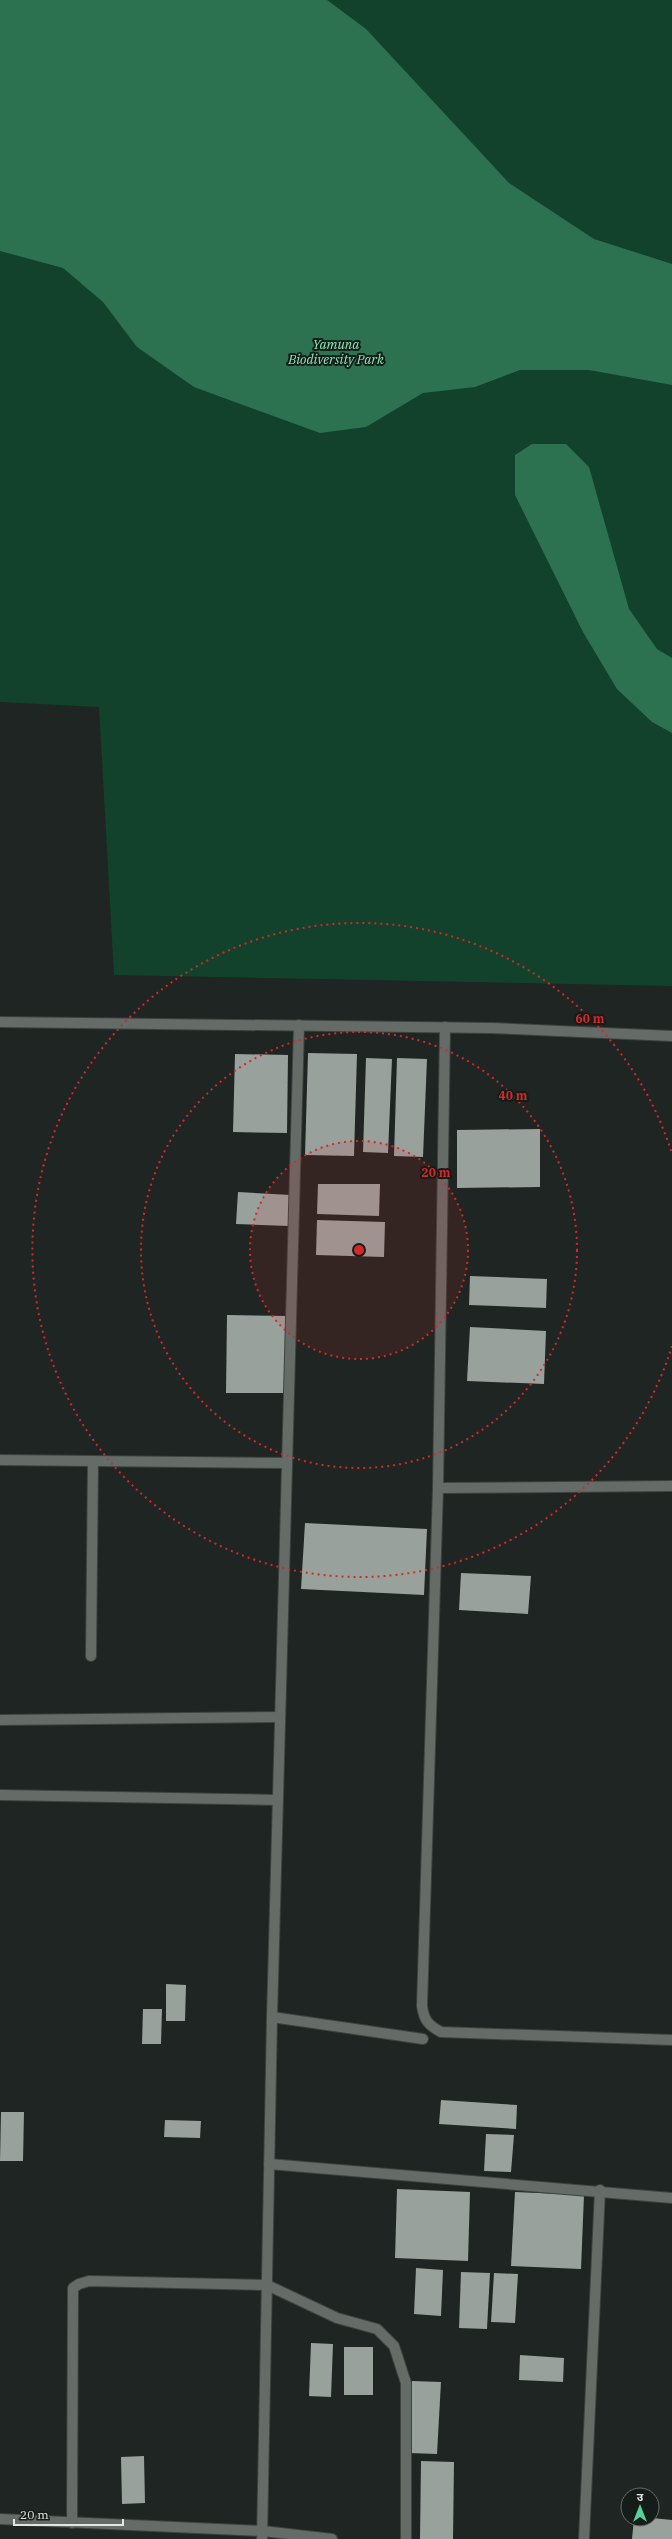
<svg xmlns="http://www.w3.org/2000/svg" width="672" height="2539" font-family="'IBM Plex Serif','Noto Sans Devanagari',serif">
	<style>
		.green { fill: #12422c }
		.water { fill: #2c7250 }
		.building { fill: #99a19c }
		.lines { fill: none; stroke-linecap: round; stroke-linejoin: round }
		.minor-casing { stroke: #3d433f; stroke-width: 12 }
		.minor { stroke: #656c68; stroke-width: 10 }
		.ring { fill: none; stroke: #d62828; stroke-width: 2; stroke-dasharray: 2 4 }
		.labels { text-anchor: middle; stroke-width: 4; stroke-linejoin: round; paint-order: stroke }
		.park-label { font-size: 13px; font-style: italic; fill: #89ecb8; stroke: #161c19 }
		.centre { fill: #d62828; stroke: #161c19; stroke-width: 2 }
		.ring-label { font-size: 12px; text-anchor: middle; font-weight: bold; fill: #d62828; stroke: #161c19; stroke-width: 4; stroke-linejoin: round; paint-order: stroke }
	</style>
	<rect width="100%" height="100%" fill="#1f2522"/>
	<polygon class="green" points="0,0 672,0 672,986 114,975 99,707 0,702"/>
	<g class="water">
		<polygon points="0,0 327,0 366,29 509,183 594,239 672,264 672,385 589,370 520,370 475,387 423,393 366,427 320,433 194,387 137,347 103,302 63,268 0,251"/>
		<polygon points="532,444 566,444 589,467 629,609 657,649 672,658 672,733 652,722 617,689 583,632 515,495 515,455"/>
	</g>
	<g class="building">
		<polygon points="308,1053 357,1054 354,1156 305,1155"/>
		<polygon points="235,1054 288,1055 287,1133 233,1132"/>
		<polygon points="366,1058 392,1059 388,1153 363,1152"/>
		<polygon points="397,1058 427,1059 423,1157 394,1156"/>
		<polygon points="540,1129 540,1187 457,1188 457,1130"/>
		<polygon points="318,1184 380,1184 379,1216 317,1214"/>
		<polygon points="238,1192 291,1195 289,1226 236,1224"/>
		<polygon points="317,1220 385,1222 384,1257 316,1255"/>
		<polygon points="470,1276 547,1279 546,1308 469,1305"/>
		<polygon points="227,1315 288,1316 287,1393 226,1393"/>
		<polygon points="470,1327 546,1331 544,1384 467,1381"/>
		<polygon points="305,1523 427,1529 424,1595 301,1589"/>
		<polygon points="461,1573 531,1576 528,1614 459,1610"/>
		<polygon points="166,1984 186,1985 185,2021 166,2021"/>
		<polygon points="143,2009 162,2009 161,2044 142,2044"/>
		<polygon points="441,2100 517,2105 516,2129 439,2124"/>
		<polygon points="1,2112 24,2112 23,2161 0,2161"/>
		<polygon points="165,2120 201,2121 200,2138 164,2137"/>
		<polygon points="486,2134 514,2135 511,2172 484,2171"/>
		<polygon points="397,2189 470,2192 468,2261 395,2258"/>
		<polygon points="515,2192 584,2195 581,2269 511,2266"/>
		<polygon points="416,2268 443,2270 441,2316 414,2314"/>
		<polygon points="461,2272 490,2273 487,2329 459,2328"/>
		<polygon points="494,2273 518,2274 515,2323 491,2322"/>
		<polygon points="311,2343 333,2344 331,2397 309,2396"/>
		<rect x="344" y="2347" width="29" height="48"/>
		<polygon points="520,2355 564,2358 563,2382 519,2380"/>
		<polygon points="412,2381 441,2382 437,2454 409,2453"/>
		<polygon points="144,2456 145,2503 122,2504 121,2457"/>
		<polygon points="421,2461 454,2462 453,2539 420,2539"/>
		<polygon points="652,2518 672,2520 672,2539 632,2539 634,2519"/>
	</g>
	<g class="lines">
		<g class="minor-casing">
			<g id="minor">
				<polyline points="0,1022 491,1028 672,1036"/>
				<path d="M 445,1027 L 438,1488 L 422,2006 C 424,2020 428,2025 441,2032 L 672,2040"/>
				<polyline points="0,1460 287,1463"/>
				<polyline points="438,1488 672,1486"/>
				<polyline points="91,1656 93,1462"/>
				<polyline points="0,1720 280,1717"/>
				<polyline points="0,1795 278,1800"/>
				<polyline points="272,2017 423,2039"/>
				<polyline points="269,2164 672,2198"/>
				<polyline points="0,2519 263,2531 332,2539"/>
				<polyline points="72,2523 73,2288 79,2284 89,2281 267,2285 337,2318 377,2329 394,2346 406,2383 406,2539"/>
				<polyline points="262,2539 272,2017 299,1025"/>
				<polyline points="584,2539 600,2190"/>
			</g>
		</g>
		<use href="#minor" class="minor"/>
	</g>
	<circle cx="359" cy="1250" r="109" fill="#d62828" fill-opacity=".12"/>
	<g class="ring">
		<circle cx="359" cy="1250" r="109"/>
		<circle cx="359" cy="1250" r="218"/>
		<path d="M672 1346A327 327 0 1 1 672 1154"/>
	</g>
	<g class="labels">
		<g class="park-label">
			<text x="336" y="349">Yamuna<tspan x="336" dy="15">Biodiversity Park</tspan></text>
		</g>
	</g>
	<circle cx="359" cy="1250" r="6" class="centre"/>
	<g class="ring-label">
		<text x="590" y="1023">60 m</text>
		<text x="513" y="1100">40 m</text>
		<text x="436" y="1177">20 m</text>
	</g>
	<g transform="translate(640 2507)"><circle r="19" fill="#161c19" stroke="#686d6a"/>
	<path d="M0-3L7 15L0 10L-7 15Z" fill="#53d396"/>
	<text y="-6" font-size="11" font-weight="bold" text-anchor="middle" fill="#e2e6e3">उ</text>
	</g>
	<path d="M14 2519v6h109v-6" fill="none" stroke="#e2e6e3" stroke-width="2"/>
	<text x="20" y="2519" font-size="12" fill="#e2e6e3" stroke="#161c19" stroke-width="3" paint-order="stroke">20 m</text>
</svg>
